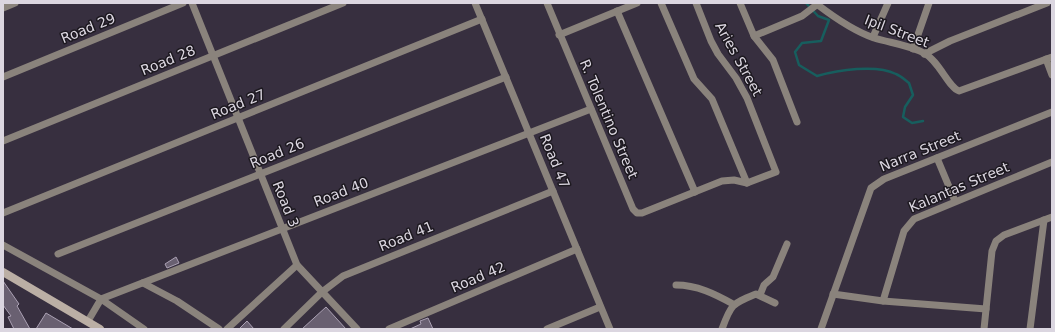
<svg xmlns="http://www.w3.org/2000/svg" width="1055" height="332" font-family="'DejaVu Sans',sans-serif">
	<style>
		.lines { fill: none; stroke-linecap: round; stroke-linejoin: round }
		.stream { stroke: #175e5e; stroke-width: 2.5 }
		.building { fill: #696071; stroke: #aba1b4 }
		.minor { stroke: #8a837c; stroke-width: 7 }
		.secondary { stroke: #bbafa5; stroke-width: 8 }
		.labels { text-anchor: middle; stroke-width: 3; stroke-linejoin: round; paint-order: stroke }
		.street-label { font-size: 14px; fill: #dbd6e0; stroke: #1d1920 }
	</style>
	<rect width="100%" height="100%" fill="#372f3f"/>
	<g class="lines">
		<path class="stream" d="M 806,3 L 818,16 L 829,20 L 821,41 L 802,43 L 795,52 L 799,65 L 817,76 C 838,70 876,64 896,74 C 901,76 905,80 909,83 L 913,95 L 905,107 L 903,117 L 912,123 L 923,121"/>
	</g>
	<g class="building">
		<polygon points="176,257 179,263 167,268 165,264"/>
		<polygon points="3,281 19,304 17,306 30,329 14,329 8,317 11,316 3,305"/>
		<polygon points="326,307 346,329 302,329"/>
		<polygon points="46,313 73,329 36,329"/>
		<polygon points="428,318 433,329 410,329 421,324 420,321"/>
		<polygon points="247,321 254,329 239,329"/>
	</g>
	<g class="lines">
		<g class="minor">
			<polyline points="192,3 297,265 357,329"/>
			<polyline points="475,3 610,329"/>
			<polyline points="547,3 633,209 637,213 642,213 722,181 734,180 747,183 776,172 747,98 736,78 718,54 711,41 696,3"/>
			<polyline points="661,3 694,79 712,99 747,183"/>
			<polyline points="740,3 754,36 773,60 797,122"/>
			<path d="M 818,5 C 835,18 854,31 874,38 C 891,43 909,45 924,53 C 939,61 949,88 959,91 L 1052,57"/>
			<polyline points="3,8 15,3"/>
			<polyline points="617,11 695,192"/>
			<polyline points="559,35 637,3"/>
			<polyline points="754,36 802,16 819,3"/>
			<polyline points="873,37 888,3"/>
			<polyline points="913,49 929,3"/>
			<polyline points="924,54 950,41 1047,3"/>
			<polyline points="1046,59 1052,75"/>
			<polyline points="3,77 183,3"/>
			<polyline points="3,141 343,3"/>
			<polyline points="937,158 955,201"/>
			<polyline points="3,213 482,19"/>
			<polyline points="3,245 101,299 144,329"/>
			<polyline points="58,254 506,77"/>
			<polyline points="143,283 177,301 219,329"/>
			<path d="M 676,285 C 697,285 715,294 733,304"/>
			<polyline points="833,294 883,301 986,309"/>
			<polyline points="760,295 764,285 773,277 787,244"/>
			<polyline points="883,301 904,231 914,219 1052,162"/>
			<polyline points="88,321 101,299 591,109"/>
			<polyline points="227,329 297,265"/>
			<polyline points="284,329 322,292 343,276 553,191"/>
			<polyline points="389,329 577,249"/>
			<polyline points="547,329 600,307"/>
			<path d="M 722,329 C 731,304 732,304 756,294 L 775,303"/>
			<polyline points="821,329 871,188 884,179 1052,112"/>
			<polyline points="984,329 992,251 996,241 1004,235 1052,217"/>
			<polyline points="1030,329 1044,220"/>
		</g>
		<polyline class="secondary" points="3,272 100,329"/>
	</g>
	<g class="labels">
		<g class="street-label">
			<text transform="translate(88 28) rotate(-22)" y="5">Road 29</text>
			<text transform="translate(897 31) rotate(21)" y="5">Ipil Street</text>
			<text transform="translate(739 59) rotate(61)" y="5">Aries Street</text>
			<text transform="translate(168 60) rotate(-22)" y="5">Road 28</text>
			<text transform="translate(238 104) rotate(-22)" y="5">Road 27</text>
			<text transform="translate(609 119) rotate(67)" y="5">R. Tolentino Street</text>
			<text transform="translate(920 151) rotate(-22)" y="5">Narra Street</text>
			<text transform="translate(277 153) rotate(-22)" y="5">Road 26</text>
			<text transform="translate(555 161) rotate(68)" y="5">Road 47</text>
			<text transform="translate(959 187) rotate(-23)" y="5">Kalantas Street</text>
			<text transform="translate(341 192) rotate(-21)" y="5">Road 40</text>
			<text transform="translate(286 204) rotate(68)" y="5">Road 3</text>
			<text transform="translate(406 236) rotate(-22)" y="5">Road 41</text>
			<text transform="translate(478 277) rotate(-23)" y="5">Road 42</text>
		</g>
	</g>
	<rect width="1055" height="332" fill="none" stroke="#dbd6e0" stroke-width="8"/>
</svg>
